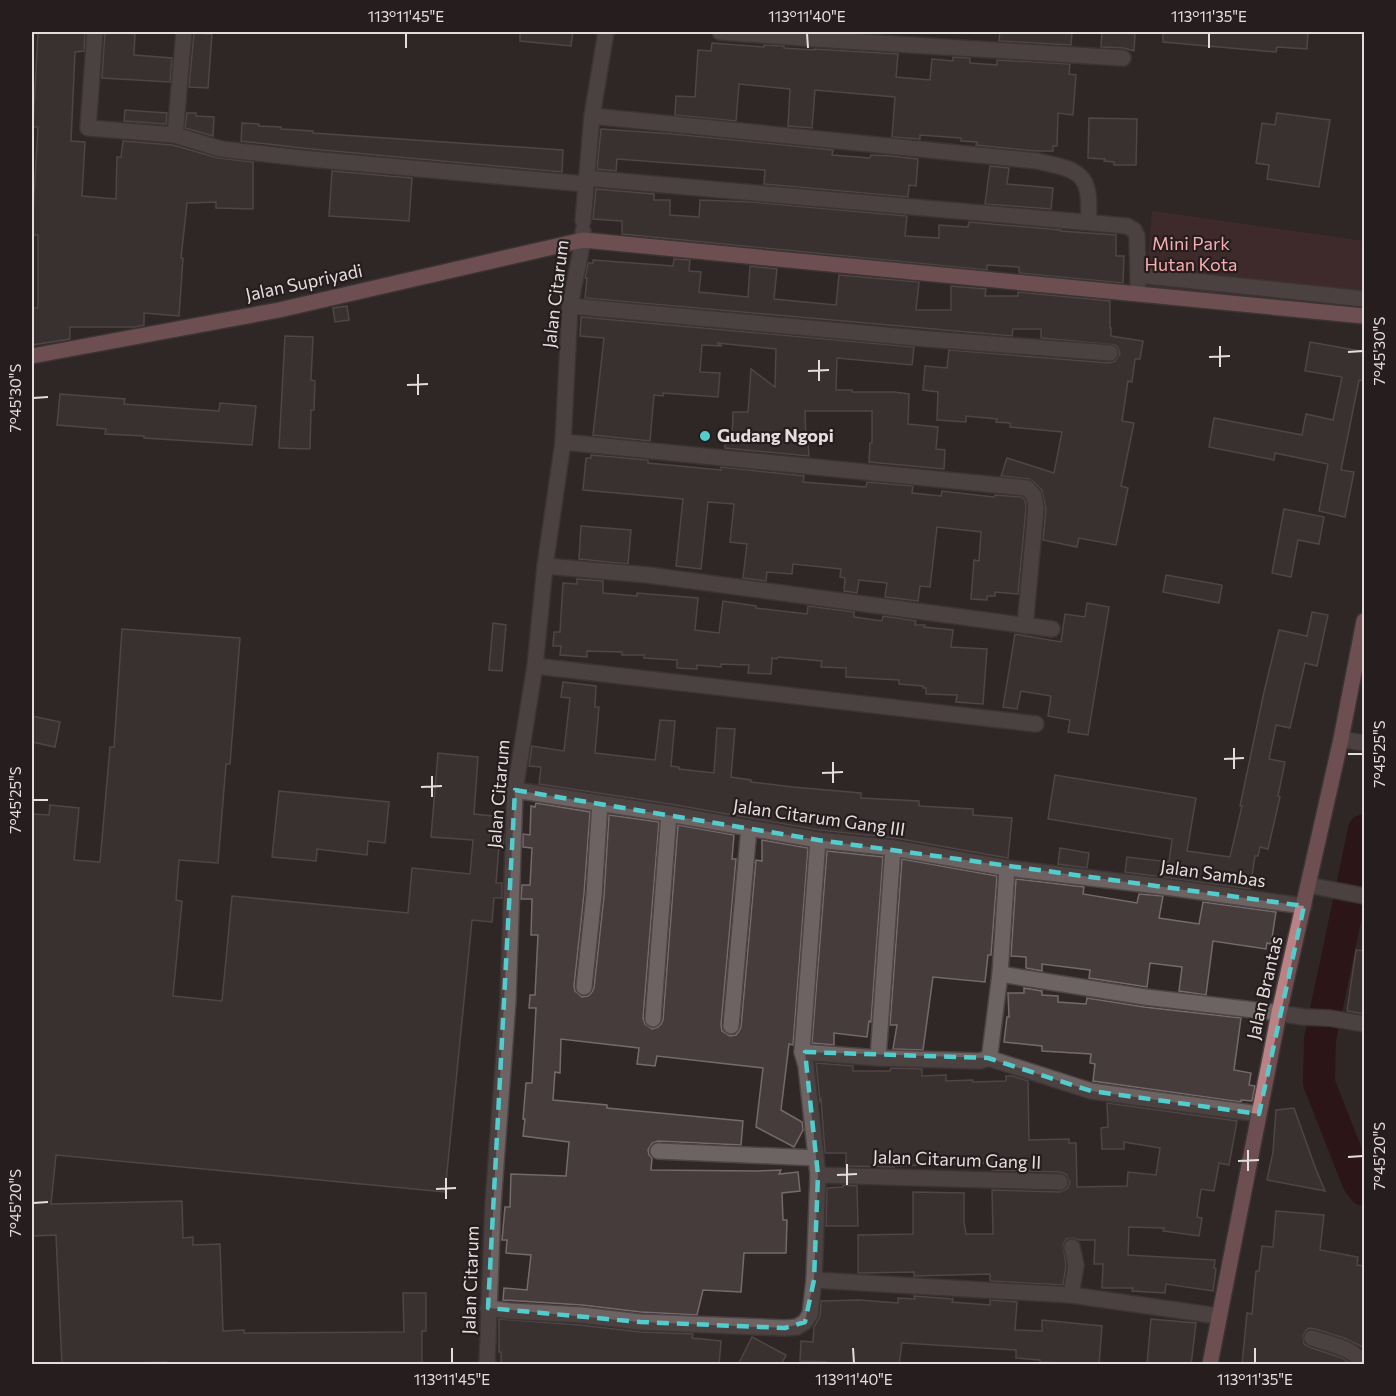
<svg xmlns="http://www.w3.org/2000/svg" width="1396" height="1396" font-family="Commissioner,sans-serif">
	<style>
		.green { fill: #532f31 }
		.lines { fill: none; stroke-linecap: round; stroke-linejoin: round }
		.river { stroke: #270106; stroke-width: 32 }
		.building { fill: #463c3c; stroke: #756a6b; stroke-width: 1.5 }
		.minor-casing { stroke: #4d4545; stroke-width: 18 }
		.major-casing { stroke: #4d4545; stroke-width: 18 }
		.minor { stroke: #6e6363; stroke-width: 15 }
		.major { stroke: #bb8285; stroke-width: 15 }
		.marked { fill: none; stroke: #52cdce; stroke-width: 4.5; stroke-dasharray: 12 8; stroke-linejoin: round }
		.ticks { fill: none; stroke: #e4dddd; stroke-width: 2 }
		.poi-dot { fill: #52cdce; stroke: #261d1e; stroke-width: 2 }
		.labels { text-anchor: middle; stroke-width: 4.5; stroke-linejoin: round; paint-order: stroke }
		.park-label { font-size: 18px; fill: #faadb0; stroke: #261d1e }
		.street-label { font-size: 18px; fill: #e4dddd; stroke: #261d1e }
		.poi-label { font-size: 18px; font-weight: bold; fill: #e4dddd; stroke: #261d1e; text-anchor: start }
		.neatline { fill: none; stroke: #e4dddd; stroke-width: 2 }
		.ticks-label { font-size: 15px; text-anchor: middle; fill: #e4dddd }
	</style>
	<rect width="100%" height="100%" fill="#302727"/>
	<polygon class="green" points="1152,211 1364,241 1364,309 1146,287"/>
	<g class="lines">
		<polyline class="river" points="1364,830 1320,1039 1319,1083 1358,1182 1364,1190"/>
	</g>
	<g class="building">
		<polygon points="38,32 85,32 84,51 75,52 71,141 85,142 82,196 116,199 117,157 121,157 123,141 173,145 218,158 253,162 253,209 216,208 216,202 187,203 181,258 183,258 179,316 144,313 144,325 135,327 70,327 70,339 32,345 32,308 38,308 38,235 32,235 32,213 33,213 38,127 33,127"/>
		<polygon points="105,32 135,32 134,55 172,58 170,82 102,78"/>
		<polygon points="520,32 573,32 571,46 520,41"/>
		<polygon points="1000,32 1072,32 1071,45 999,41"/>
		<polygon points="1102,32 1135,32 1134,51 1124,48 1101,47"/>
		<polygon points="1163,32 1308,32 1307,49 1277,47 1276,52 1163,42"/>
		<polygon points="194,33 212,34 208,88 189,87"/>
		<polygon points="712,43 764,47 764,45 784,46 784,48 814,50 814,49 898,54 896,77 930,80 932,59 953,61 953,57 970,58 970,63 997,65 997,60 1070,64 1069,74 1076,75 1073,115 1058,113 1057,146 1053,146 1053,151 1035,151 976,145 977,142 961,141 961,138 920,135 920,139 892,137 895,97 815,90 812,128 788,126 790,89 739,84 736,121 675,115 676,96 695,97 698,50 711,51"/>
		<polygon points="125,110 167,113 166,124 124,121"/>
		<polygon points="187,113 196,113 196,116 214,117 213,136 185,128"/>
		<polygon points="1277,113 1330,120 1319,187 1267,179 1269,165 1256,163 1262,123 1275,125"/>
		<polygon points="1089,118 1137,119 1136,165 1114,165 1114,162 1104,161 1105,159 1088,158"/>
		<polygon points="242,123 259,124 259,126 281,127 281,129 313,131 313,133 563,150 562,172 311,149 241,141"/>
		<polygon points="601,129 674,134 833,150 832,155 870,158 871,155 891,156 918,159 916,186 909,185 908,197 764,184 765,170 617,159 616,171 597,169"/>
		<polygon points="990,166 1009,168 1007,184 1053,188 1051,209 985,204"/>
		<polygon points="332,171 412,178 409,221 329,216"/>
		<polygon points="596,189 654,194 654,200 670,200 670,215 699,217 700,200 752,202 907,216 905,236 939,238 939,225 968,227 969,222 1061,230 1061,231 1116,235 1116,256 1124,256 1123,283 1019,273 1019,267 987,265 987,270 622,234 622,221 593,219"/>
		<polygon points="674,259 690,260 689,271 701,272 699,292 748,297 750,266 777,269 774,299 836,305 839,275 919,282 916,310 951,310 951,286 986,289 985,296 1018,296 1018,292 1110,301 1110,328 1111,328 1111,336 1143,341 1140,359 1135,359 1132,382 1128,381 1122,421 1134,423 1121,486 1128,488 1116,545 1079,538 1077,547 1043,540 1046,509 1042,490 1034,482 1029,479 1001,476 1007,458 1054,473 1062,432 1010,427 1010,423 996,422 997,419 966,416 966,422 937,420 938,392 923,390 925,366 947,368 949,350 1109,363 1115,361 1120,354 1118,348 1115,345 1041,338 1041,329 1013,329 1012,336 585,298 587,278 585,278 588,263 593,263 593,260 673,266"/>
		<polygon points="347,306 349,320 335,322 333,308"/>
		<polygon points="581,317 914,347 912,365 837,358 836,390 852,390 852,392 894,392 909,394 908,424 938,427 936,449 945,450 944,469 869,462 870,443 872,443 872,411 805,411 806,443 808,443 809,456 725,448 725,438 732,438 733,412 748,412 751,369 775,387 776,349 717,343 722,346 702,345 700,372 720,373 718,397 663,393 663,396 654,395 650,441 593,435 604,338 580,336"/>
		<polygon points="285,336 313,337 311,380 315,381 314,410 311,410 310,449 279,448"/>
		<polygon points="1310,342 1365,352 1365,381 1359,380 1341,470 1354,472 1345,517 1319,511 1328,464 1275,453 1274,460 1209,447 1214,418 1302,435 1306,414 1333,420 1342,377 1305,371"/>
		<polygon points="60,394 125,399 124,404 219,411 220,403 256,406 252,445 144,438 144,436 105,434 106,429 57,425"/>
		<polygon points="591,455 648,460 648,463 721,470 721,467 804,476 803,482 866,487 867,482 913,486 912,493 941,496 942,491 994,497 995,495 1022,497 1025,500 1026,508 1018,594 995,592 995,596 987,596 987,600 971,599 974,560 979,561 981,532 937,527 930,587 920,586 918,601 885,597 887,583 859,580 857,593 844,591 845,578 840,577 841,569 793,564 792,574 767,572 766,581 743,578 747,544 730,542 734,504 708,502 701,569 676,566 683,499 583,490 586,458 591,458"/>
		<polygon points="1284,509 1324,517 1319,544 1298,540 1291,577 1272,573"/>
		<polygon points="581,526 631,530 628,564 579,559"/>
		<polygon points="1166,575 1222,585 1219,603 1163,592"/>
		<polygon points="577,579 603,581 603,593 637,596 637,593 698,598 695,630 719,633 723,601 756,606 756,608 807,614 808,606 854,612 854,617 882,621 883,616 916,621 915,625 925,625 924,627 953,630 951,647 987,649 983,704 956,702 957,695 926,694 926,688 923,688 923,686 899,684 899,680 846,677 846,668 821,667 822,661 778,657 777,659 772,658 771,674 748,673 749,665 721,664 721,667 697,665 697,669 677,668 677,660 644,658 644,655 622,655 622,652 587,651 587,657 560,655 561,646 553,646 554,632 560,632 563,583 577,584"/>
		<polygon points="1087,603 1109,607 1088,735 1068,732 1070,720 1048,716 1051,696 1021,691 1017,709 1003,707 1015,634 1061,642 1065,614 1085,617"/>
		<polygon points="1312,612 1328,615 1317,666 1305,663 1290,728 1276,725 1269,759 1285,762 1278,796 1280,797 1268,849 1260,847 1258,856 1255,856 1250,889 1125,872 1127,857 1169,862 1172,839 1048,819 1055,775 1196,798 1187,851 1230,857 1242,806 1240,806 1264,692 1279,630 1307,636"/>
		<polygon points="493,623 506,625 502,671 489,670"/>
		<polygon points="122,629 240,638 230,764 226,764 218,863 179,860 176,900 182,901 173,996 222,1001 232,896 408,913 412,868 470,874 473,840 431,837 438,753 478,757 474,814 502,817 500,834 504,834 503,846 499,846 496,883 502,883 502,898 494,898 492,922 472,920 445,1192 56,1155 51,1204 182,1201 183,1238 193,1237 193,1245 220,1244 223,1331 244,1330 244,1333 404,1332 403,1293 426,1293 426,1331 422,1331 422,1363 166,1365 166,1362 62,1365 56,1235 32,1236 32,814 49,815 50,805 79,808 74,860 100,862 110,747 114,747"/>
		<polygon points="563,682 596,686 595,707 599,707 595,753 655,760 660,720 675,721 671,766 679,767 679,769 714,773 717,728 735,729 731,777 751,780 751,782 793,787 861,793 861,798 919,801 919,806 973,809 973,815 1012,818 1008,858 895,838 819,830 670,804 539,784 541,767 529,766 532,746 564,751 570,698 561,697"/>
		<polygon points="32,716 60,722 55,747 32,742"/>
		<polygon points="279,791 389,802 385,843 368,841 367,855 317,849 316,861 272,857"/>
		<polygon points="536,803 590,812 584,894 574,986 575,991 582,997 588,996 592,992 594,988 604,896 609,815 659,822 643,1018 645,1024 652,1029 658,1027 661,1024 663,1020 678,825 734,835 732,859 736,859 721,1025 722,1031 730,1036 736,1035 739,1031 741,1027 756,860 762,861 762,840 808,848 793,1045 789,1044 781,1110 802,1122 803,1130 794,1147 756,1127 763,1068 657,1056 655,1066 637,1064 639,1048 561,1039 560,1073 555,1072 553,1100 607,1105 607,1108 743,1121 741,1145 658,1141 652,1143 648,1150 649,1155 652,1158 651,1170 757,1171 781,1170 779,1174 798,1172 800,1191 782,1193 783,1220 787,1220 786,1253 744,1253 741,1292 703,1290 697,1315 641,1312 582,1305 503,1300 504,1288 527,1290 531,1255 506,1253 507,1240 502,1240 505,1207 510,1207 511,1174 566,1176 569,1142 523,1136 525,1119 523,1119 526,1083 532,1083 536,1008 529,1008 530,995 535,995 538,935 531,935 532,899 521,899 522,885 530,885 532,848 523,847 523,834 530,835 531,806 535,807"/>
		<polygon points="1060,848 1089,853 1087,868 1058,864"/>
		<polygon points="827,851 883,857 871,1022 869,1021 867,1037 834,1033 834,1045 812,1043"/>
		<polygon points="902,859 997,876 991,955 988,955 985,982 933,977 923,1050 893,1049 897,1025 890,1025"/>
		<polygon points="1016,879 1084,887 1083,894 1137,903 1139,894 1163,896 1159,918 1199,924 1203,902 1276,912 1271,944 1267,943 1266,949 1213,941 1206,995 1179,991 1182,967 1150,963 1147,987 1089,978 1090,970 1042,964 1042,971 1026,968 1026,957 1011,956"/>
		<polygon points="1356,950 1365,951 1365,1014 1347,1011"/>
		<polygon points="1024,988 1042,991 1042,995 1058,996 1058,1002 1086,1004 1087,998 1144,1007 1241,1018 1234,1070 1251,1073 1249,1085 1255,1086 1252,1101 1241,1100 1241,1102 1093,1081 1095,1064 1090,1063 1091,1054 1042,1051 1042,1046 1004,1042 1007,1017 1009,1017 1008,993 1024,993"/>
		<polygon points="816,1063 853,1066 853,1071 890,1071 891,1068 922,1069 922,1076 946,1075 946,1081 973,1080 973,1082 1006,1081 1006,1076 1013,1076 1028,1081 1029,1140 1069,1139 1069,1143 1076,1143 1077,1187 1127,1186 1128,1172 1156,1175 1160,1148 1124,1142 1124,1149 1102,1149 1101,1128 1108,1127 1107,1103 1237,1121 1229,1165 1219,1163 1214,1191 1201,1189 1197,1217 1202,1218 1199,1236 1163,1231 1164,1228 1129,1227 1128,1255 1215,1260 1214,1268 1216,1269 1213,1291 1166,1284 1165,1293 1132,1291 1133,1288 1102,1288 1103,1264 1094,1264 1095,1240 1079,1240 1074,1238 1066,1239 1063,1245 1066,1265 1063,1285 990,1281 990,1274 914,1276 914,1272 858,1273 858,1235 913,1234 913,1192 964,1193 964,1222 966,1234 993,1234 992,1190 1060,1192 1068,1188 1070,1182 1066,1174 1060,1172 992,1170 992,1163 894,1166 894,1167 846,1166 846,1153 825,1153 821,1099 820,1101"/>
		<polygon points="1294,1108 1315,1167 1325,1191 1267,1180 1273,1152 1276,1110"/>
		<polygon points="843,1185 857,1186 858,1226 826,1226 827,1188 843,1187"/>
		<polygon points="1276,1211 1324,1215 1320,1250 1358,1257 1357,1265 1365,1266 1365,1348 1344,1338 1315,1329 1310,1328 1306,1330 1303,1336 1304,1344 1309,1347 1342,1358 1349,1363 1349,1365 1242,1365 1247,1313 1252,1314 1256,1271 1259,1271 1262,1246 1273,1247"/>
		<polygon points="914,1296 953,1299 952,1302 990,1305 990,1300 1017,1302 1015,1330 1042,1331 1042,1320 1102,1326 1099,1365 1040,1362 1040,1360 1016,1358 1016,1350 902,1343 899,1365 825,1365 826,1362 800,1361 801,1341 813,1342 814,1327 820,1316 821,1301 859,1300 898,1303 898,1298 915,1299"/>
		<polygon points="499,1319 580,1325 640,1332 693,1334 692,1338 721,1341 719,1365 501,1365 501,1352 499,1352"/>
		<polygon points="1151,1319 1196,1323 1191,1365 1147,1364"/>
		<polygon points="752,1337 786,1355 781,1365 738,1365"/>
	</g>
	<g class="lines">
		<g class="minor-casing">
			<g id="minor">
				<polyline points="95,32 88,128 175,135 221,149 310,159 586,184"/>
				<polyline points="720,32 845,41 1123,58"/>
				<path d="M 592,116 L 1037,161 C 1056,166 1082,167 1087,189 C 1090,199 1088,212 1089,222"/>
				<polyline points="175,135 184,32"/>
				<polyline points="586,178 1127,226 1134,230 1137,236 1138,275"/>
				<polyline points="583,221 592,116 606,32"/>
				<polyline points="1138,284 1138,275 1364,299"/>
				<polyline points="570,306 928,339 1110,353"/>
				<polyline points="563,442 1027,488 1034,496 1036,508 1025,626"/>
				<polyline points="545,566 648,575 1052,629"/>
				<polyline points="535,666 1036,724"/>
				<polyline points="1341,739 1364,743"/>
				<polyline points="515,790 669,814 818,840 893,848 1007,868 1158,886 1304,906"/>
				<polyline points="1308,885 1364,896"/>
				<polyline points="1000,974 1145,997 1279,1013 1303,1017 1329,1018 1364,1024"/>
				<polyline points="584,987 594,895 600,803"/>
				<polyline points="653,1019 669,814"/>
				<polyline points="731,1026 749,828"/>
				<polyline points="802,1052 818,840"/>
				<polyline points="878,1058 893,848"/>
				<polyline points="988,1058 1091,1091 1259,1114"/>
				<polyline points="658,1151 816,1158"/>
				<polyline points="818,1175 1060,1182"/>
				<polyline points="814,1280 1071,1295 1218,1316"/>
				<polyline points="1071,1295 1076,1265 1072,1247"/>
				<polyline points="488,1308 510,1311 581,1315 640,1322 785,1328 797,1327 805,1322 810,1314 814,1280 818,1175 806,1066 802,1052 878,1058 980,1061 988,1058 990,1053 1000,974 1007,868"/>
				<path d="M 1312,1338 C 1324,1342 1346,1347 1355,1355 C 1359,1358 1358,1360 1359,1364"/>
				<polyline points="487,1364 493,1204 508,1000 515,790 535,666 545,566 563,442 570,306 583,240 583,231"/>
			</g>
		</g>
		<g class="major-casing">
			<g id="major">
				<polyline points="32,356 279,310 583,240 1364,316"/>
				<polyline points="1210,1364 1279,1013 1341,739 1364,621"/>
			</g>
		</g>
		<use href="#minor" class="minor"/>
		<use href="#major" class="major"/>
	</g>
	<path d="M0 0H1396V1396H0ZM 515,790 L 818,840 L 1304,906 L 1259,1114 L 1091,1091 L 988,1058 L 805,1052 L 818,1175 L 814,1280 L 805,1322 L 785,1328 L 640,1322 L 488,1308 Z" fill="#302727" fill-opacity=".55" fill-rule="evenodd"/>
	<path class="marked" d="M 515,790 L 818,840 L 1304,906 L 1259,1114 L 1091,1091 L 988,1058 L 805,1052 L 818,1175 L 814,1280 L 805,1322 L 785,1328 L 640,1322 L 488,1308 Z"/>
	<path class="ticks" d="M 406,33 L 406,48M 807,33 L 808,48M 1209,33 L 1209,48M 1220,346 L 1220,367M 1348,352 L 1363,351M 1209,357 L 1230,356M 819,360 L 819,381M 808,371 L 829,370M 418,374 L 418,395M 407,385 L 428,384M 33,398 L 48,397M 1234,748 L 1234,769M 1348,754 L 1363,754M 1224,759 L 1244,758M 833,762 L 833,783M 822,773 L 843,772M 432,776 L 432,797M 421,787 L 442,786M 33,800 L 48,800M 1248,1150 L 1248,1171M 1348,1157 L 1363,1156M 1238,1161 L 1259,1160M 847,1164 L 847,1185M 837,1175 L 857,1174M 446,1178 L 446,1199M 436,1189 L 456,1188M 33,1203 L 48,1202M 452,1348 L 452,1363M 853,1348 L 854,1363M 1255,1348 L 1255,1363"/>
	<circle class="poi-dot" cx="705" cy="436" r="6"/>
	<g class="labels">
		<g class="park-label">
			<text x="1191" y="250">Mini Park<tspan x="1191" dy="21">Hutan Kota</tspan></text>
		</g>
		<g class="street-label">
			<text transform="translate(304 283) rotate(-12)" y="6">Jalan Supriyadi</text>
			<text transform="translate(556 294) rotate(-83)" y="6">Jalan Citarum</text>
			<text transform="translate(499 794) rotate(-85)" y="6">Jalan Citarum</text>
			<text transform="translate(819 818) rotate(8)" y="6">Jalan Citarum Gang III</text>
			<text transform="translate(1213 874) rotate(8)" y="6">Jalan Sambas</text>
			<text transform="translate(1265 988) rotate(-77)" y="6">Jalan Brantas</text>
			<text transform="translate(957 1160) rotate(2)" y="6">Jalan Citarum Gang II</text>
			<text transform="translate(471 1280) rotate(-88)" y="6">Jalan Citarum</text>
		</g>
		<g class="poi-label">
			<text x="717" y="442">Gudang Ngopi</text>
		</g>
	</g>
	<rect width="1396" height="1396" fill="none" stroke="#261d1e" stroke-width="66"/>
	<rect x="33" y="33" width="1330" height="1330" class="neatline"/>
	<g class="ticks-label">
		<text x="406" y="22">113°11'45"E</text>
		<text x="807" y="22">113°11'40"E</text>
		<text x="1209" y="22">113°11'35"E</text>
		<text transform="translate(1380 351) rotate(-90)" y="5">7°45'30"S</text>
		<text transform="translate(16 398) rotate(-90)" y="5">7°45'30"S</text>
		<text transform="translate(1380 754) rotate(-90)" y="5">7°45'25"S</text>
		<text transform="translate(16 800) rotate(-90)" y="5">7°45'25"S</text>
		<text transform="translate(1380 1156) rotate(-90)" y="5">7°45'20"S</text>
		<text transform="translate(16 1203) rotate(-90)" y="5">7°45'20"S</text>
		<text x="452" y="1385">113°11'45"E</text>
		<text x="854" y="1385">113°11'40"E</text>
		<text x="1255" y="1385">113°11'35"E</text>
	</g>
</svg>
